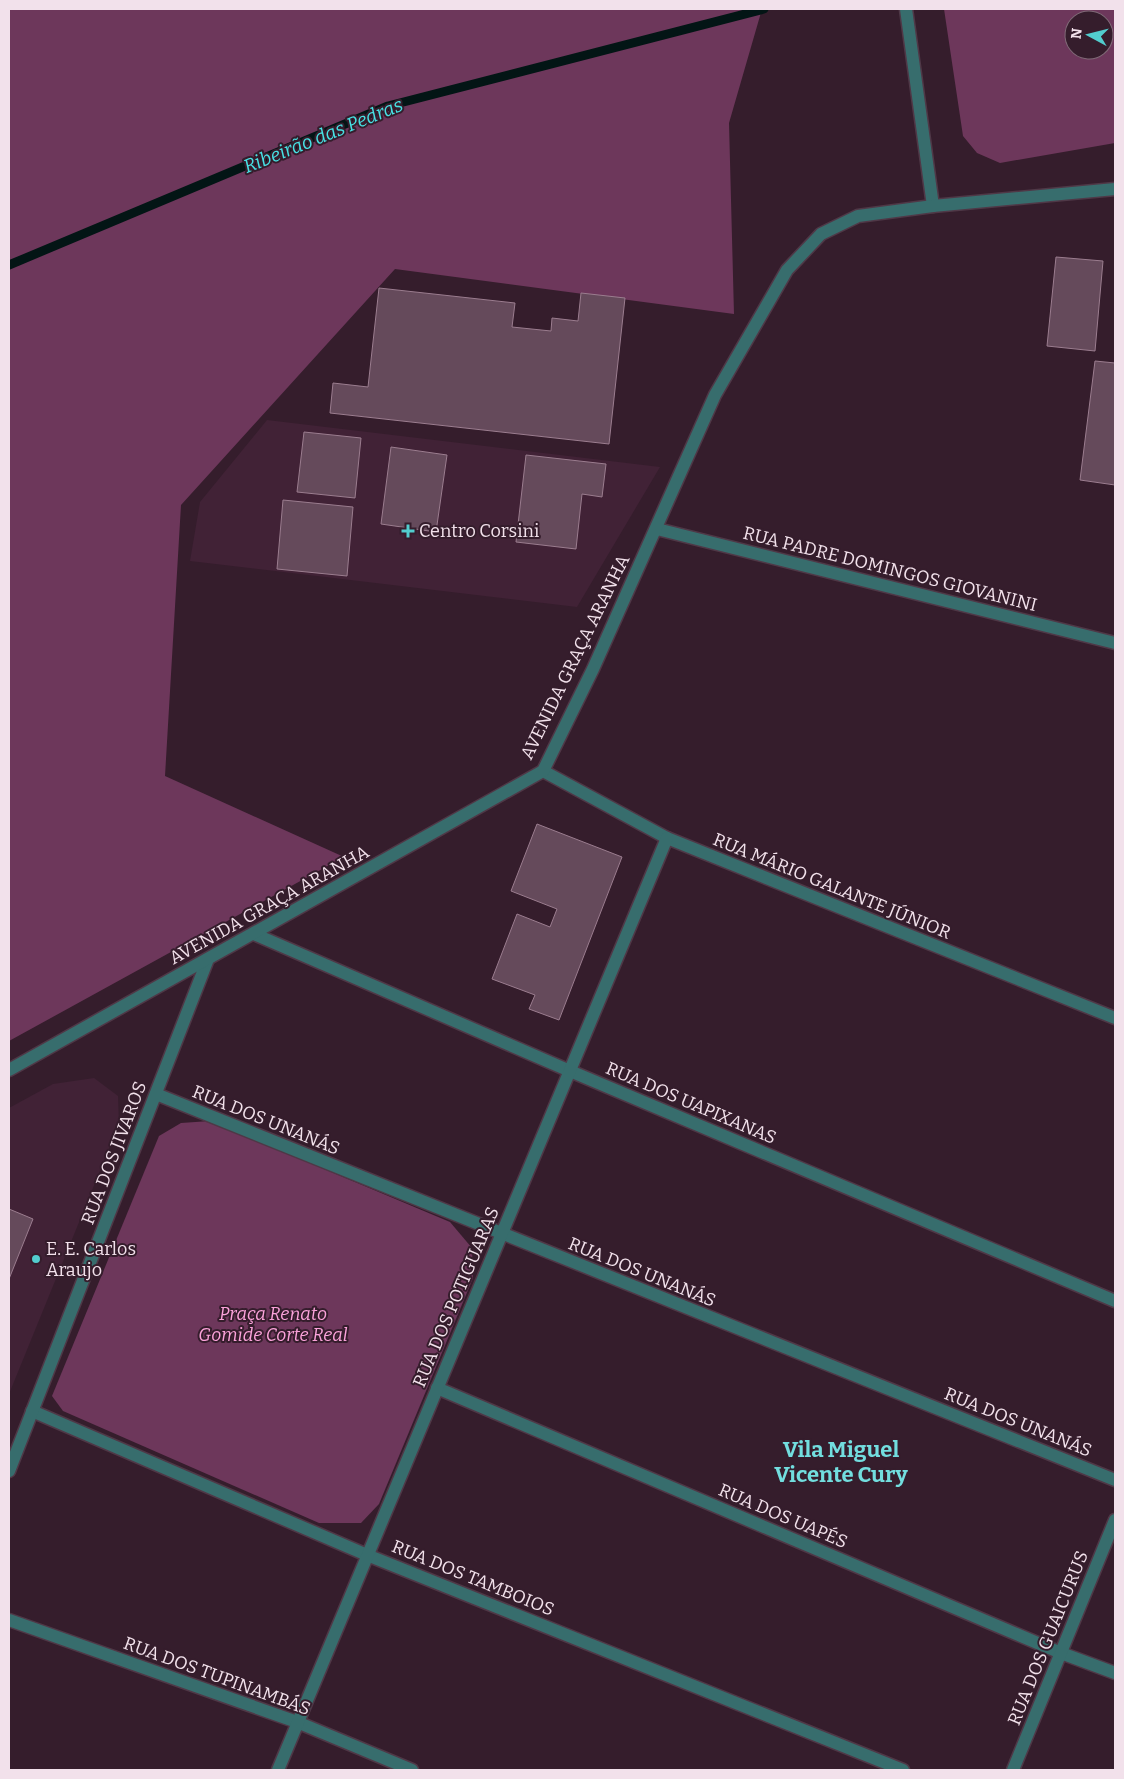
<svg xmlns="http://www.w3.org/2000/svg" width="1124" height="1779" font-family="Bitter,serif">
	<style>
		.built { fill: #412236 }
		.green { fill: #6d375b; fill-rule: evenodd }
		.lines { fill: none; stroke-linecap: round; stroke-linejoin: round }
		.stream { stroke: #031515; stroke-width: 9 }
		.building { fill: #654a5b; stroke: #9b7d8f }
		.minor-casing { stroke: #4f3847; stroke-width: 15 }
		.tertiary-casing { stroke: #4f3847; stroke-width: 15 }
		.minor { stroke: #376d6d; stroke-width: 12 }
		.tertiary { stroke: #376d6d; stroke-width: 12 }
		.poi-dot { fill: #52cdce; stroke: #351d2c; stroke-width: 2 }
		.labels { text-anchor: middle; stroke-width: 4; stroke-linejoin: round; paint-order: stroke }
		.poi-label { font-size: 18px; fill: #f2e1eb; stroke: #351d2c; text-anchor: start }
		.street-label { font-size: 18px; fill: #f2e1eb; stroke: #351d2c }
		.park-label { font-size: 18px; font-style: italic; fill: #fca3db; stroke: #351d2c }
		.water-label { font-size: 19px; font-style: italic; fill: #47e2e4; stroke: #351d2c }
		.district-label { font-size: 22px; font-weight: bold; fill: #72dedf; stroke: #351d2c }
	</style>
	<rect width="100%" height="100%" fill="#351d2c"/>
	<g class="built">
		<polygon points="267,420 660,467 577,607 190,561 200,502"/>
		<polygon points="94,1078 118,1096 119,1124 9,1394 9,1108 53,1084"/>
	</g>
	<g class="green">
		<polygon points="9,9 762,9 729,123 734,314 395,269 181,505 165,776 344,857 9,1041"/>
		<path d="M 944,9 L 1115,9 L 1115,143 L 1000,163 L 977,153 L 963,136 ZM 1074,20 L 1104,20 L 1104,50 L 1074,50 Z"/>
		<polygon points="210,1121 450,1222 472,1248 473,1278 379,1504 361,1523 319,1523 63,1411 52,1396 159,1136 181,1123"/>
	</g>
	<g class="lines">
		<polyline class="stream" points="9,265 388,106 764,9"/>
	</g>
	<g class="building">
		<polygon points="1056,257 1103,261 1095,351 1047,346"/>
		<polygon points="379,288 515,303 512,327 551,331 552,318 578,321 581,293 625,298 609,444 330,413 333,383 368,387"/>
		<polygon points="1095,361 1115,363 1115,485 1080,480"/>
		<polygon points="304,432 361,438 355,498 297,492"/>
		<polygon points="391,447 447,455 436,532 381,524"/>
		<polygon points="526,455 606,464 602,497 582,494 576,549 516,542"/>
		<polygon points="283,500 353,507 347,576 277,569"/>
		<polygon points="537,824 622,857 559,1020 529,1009 535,995 492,979 517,914 550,927 557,909 511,891"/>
		<polygon points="9,1209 33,1219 9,1279"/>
	</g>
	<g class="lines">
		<g class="minor-casing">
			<g id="minor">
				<polyline points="906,9 933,206"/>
				<polyline points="657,529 1115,643"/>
				<polyline points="543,771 667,838 1115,1018"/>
				<polyline points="254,934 570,1071 1115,1301"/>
				<polyline points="156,1094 1115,1480"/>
				<polyline points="437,1388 1061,1653 1115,1673"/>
				<polyline points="32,1411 367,1555 903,1770"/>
				<polyline points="9,1471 208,959"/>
				<polyline points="9,1620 297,1722 412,1770"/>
				<polyline points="278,1770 667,838"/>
				<polyline points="1013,1770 1115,1520"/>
			</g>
		</g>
		<g class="tertiary-casing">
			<polyline id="tertiary" points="9,1070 543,771 593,669 715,395 787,270 821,234 858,216 933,206 1115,189"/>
		</g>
		<use href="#minor" class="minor"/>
		<use href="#tertiary" class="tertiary"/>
	</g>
	<g class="poi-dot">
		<path d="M405.5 523.5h5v5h5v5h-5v5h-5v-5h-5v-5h5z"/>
		<circle cx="36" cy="1259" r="5"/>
	</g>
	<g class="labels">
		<g class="poi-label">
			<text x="419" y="537">Centro Corsini</text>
			<text x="46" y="1255">E. E. Carlos<tspan x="46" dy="21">Araujo</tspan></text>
		</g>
		<g class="street-label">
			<text transform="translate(890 569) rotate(14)" y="6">RUA PADRE DOMINGOS GIOVANINI</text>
			<text transform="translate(575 657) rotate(-64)" y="6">AVENIDA GRAÇA ARANHA</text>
			<text transform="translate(832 886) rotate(22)" y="6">RUA MÁRIO GALANTE JÚNIOR</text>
			<text transform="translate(269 905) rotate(-29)" y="6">AVENIDA GRAÇA ARANHA</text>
			<text transform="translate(691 1103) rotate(23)" y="6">RUA DOS UAPIXANAS</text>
			<text transform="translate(266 1120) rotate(22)" y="6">RUA DOS UNANÁS</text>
			<text transform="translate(114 1153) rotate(-69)" y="6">RUA DOS JIVAROS</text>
			<text transform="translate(642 1272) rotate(22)" y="6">RUA DOS UNANÁS</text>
			<text transform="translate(456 1297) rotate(-67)" y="6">RUA DOS POTIGUARAS</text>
			<text transform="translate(1018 1422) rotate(22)" y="6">RUA DOS UNANÁS</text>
			<text transform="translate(783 1516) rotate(23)" y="6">RUA DOS UAPÉS</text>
			<text transform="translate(473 1578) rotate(22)" y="6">RUA DOS TAMBOIOS</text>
			<text transform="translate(1048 1638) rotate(-68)" y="6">RUA DOS GUAICURUS</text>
			<text transform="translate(217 1676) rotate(20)" y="6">RUA DOS TUPINAMBÁS</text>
		</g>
		<g class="park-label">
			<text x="273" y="1320">Praça Renato<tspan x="273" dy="21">Gomide Corte Real</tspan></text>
		</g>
		<g class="water-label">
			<text transform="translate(323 135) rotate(-22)" y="7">Ribeirão das Pedras</text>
		</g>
		<g class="district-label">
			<text x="841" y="1457">Vila Miguel<tspan x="841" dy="25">Vicente Cury</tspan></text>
		</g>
	</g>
	<rect width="1124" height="1779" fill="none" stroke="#f2e1eb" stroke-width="20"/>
	<g transform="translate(1089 35) rotate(277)"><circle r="24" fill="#351d2c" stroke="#816b78"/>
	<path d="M0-4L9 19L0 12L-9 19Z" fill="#52cdce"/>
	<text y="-8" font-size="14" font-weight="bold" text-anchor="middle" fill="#f2e1eb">N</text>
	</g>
</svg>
